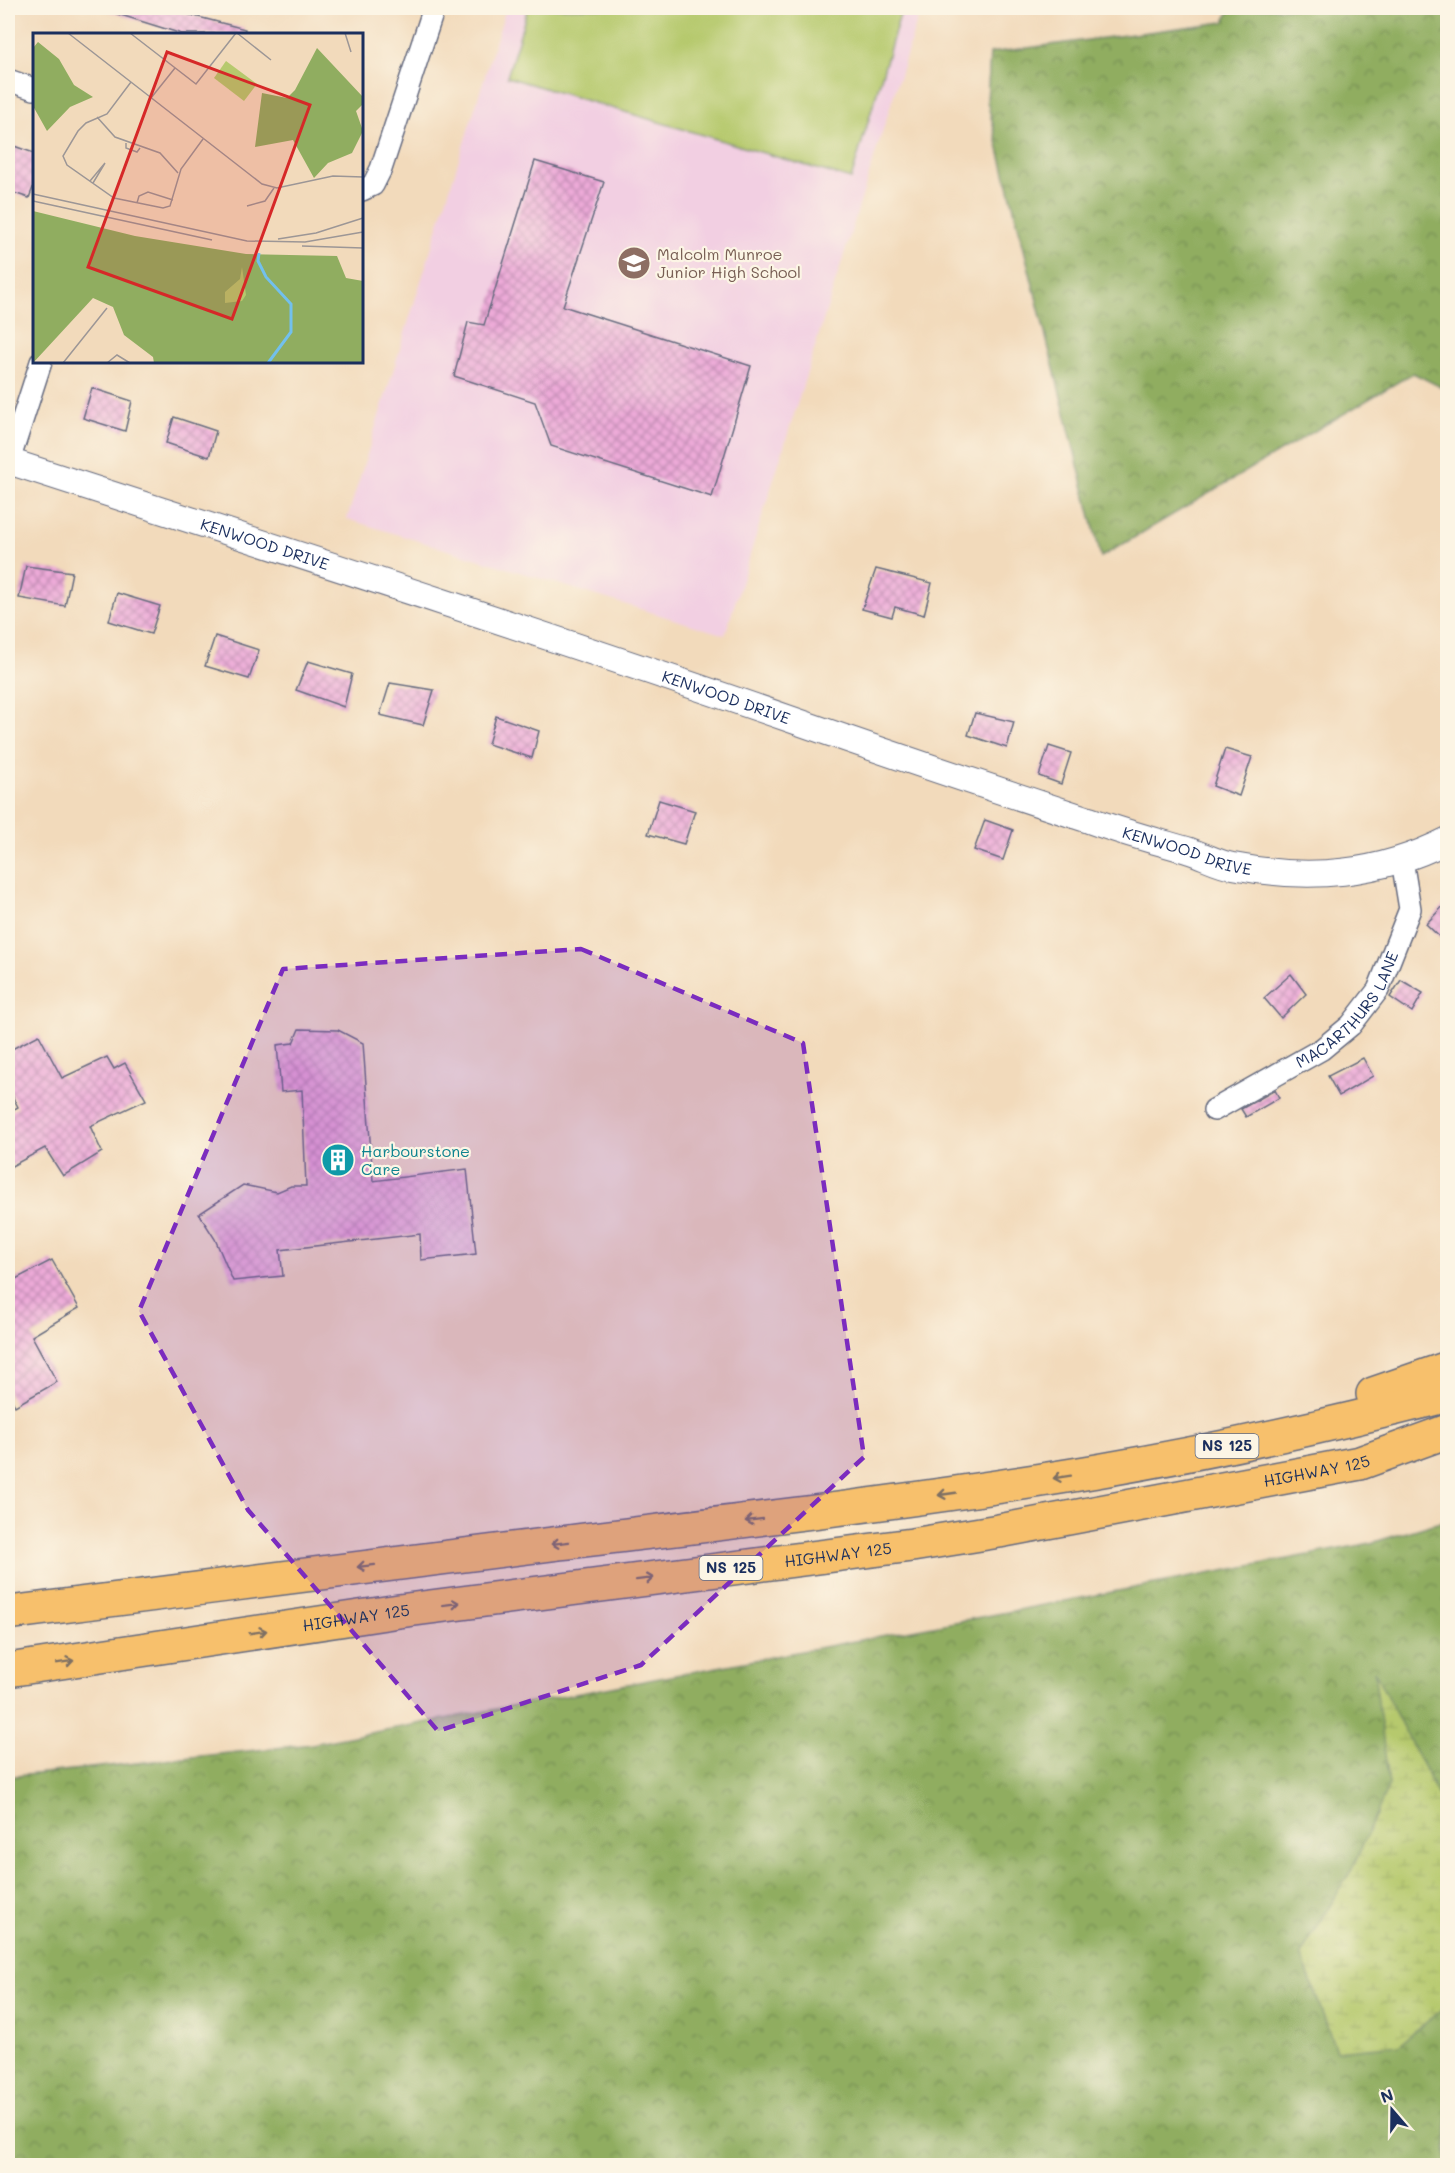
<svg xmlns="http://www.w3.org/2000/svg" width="1455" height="2173" font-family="Mali,sans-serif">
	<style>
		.built { fill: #f2cfe2 }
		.grass { fill: #b6c96d; stroke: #687c66; stroke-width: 1.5 }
		.forest { fill: url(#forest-crowns); stroke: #566e5f; stroke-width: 1.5 }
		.wetland { fill: url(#wetland-marsh); stroke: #687c66; stroke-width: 1.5 }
		.building { fill: url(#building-cross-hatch) }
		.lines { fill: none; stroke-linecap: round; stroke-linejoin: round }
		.minor-casing { stroke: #666b7f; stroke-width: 24 }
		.tertiary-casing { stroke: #666b7f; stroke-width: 28 }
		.motorway-casing { stroke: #666b7f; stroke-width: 36 }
		.minor { stroke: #fff; stroke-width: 21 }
		.tertiary { stroke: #fff; stroke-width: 26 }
		.motorway { stroke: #f7c06c; stroke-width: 33 }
		.oneway { stroke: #7e7064 }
		.marked { fill: #7b2cbf; fill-opacity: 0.2; stroke: #7b2cbf; stroke-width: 4.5; stroke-dasharray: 12 8; stroke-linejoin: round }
		.labels { text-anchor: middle; stroke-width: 4.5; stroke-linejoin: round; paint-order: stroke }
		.shield { fill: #fcf5e5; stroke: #5e6a86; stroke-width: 1.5 }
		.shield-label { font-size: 15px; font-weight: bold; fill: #1b2f5e }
		.education-label { font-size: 16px; fill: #785e54; stroke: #fcf5e5; text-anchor: start }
		.street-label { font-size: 16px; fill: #1b2f5e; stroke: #fcf5e5 }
		.culture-label { font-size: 16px; fill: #0d838f; stroke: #fcf5e5; text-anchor: start }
		.inset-river { fill: none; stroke: #72c0ed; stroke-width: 3 }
		.inset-road { fill: none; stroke: #9c9696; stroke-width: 1.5 }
		.view { fill: #d62828; fill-opacity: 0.15; stroke: #d62828; stroke-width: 3 }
		.inset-edge { fill: none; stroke: #1b2f5e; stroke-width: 3 }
	</style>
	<defs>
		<pattern id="forest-crowns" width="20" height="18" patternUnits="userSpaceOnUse" patternTransform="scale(1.5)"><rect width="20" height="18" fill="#90ad60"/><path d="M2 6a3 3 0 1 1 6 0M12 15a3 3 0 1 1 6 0" fill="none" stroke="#758d52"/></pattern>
		<pattern id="wetland-marsh" width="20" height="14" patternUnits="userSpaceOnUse" patternTransform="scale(1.5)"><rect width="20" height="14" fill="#b6c96d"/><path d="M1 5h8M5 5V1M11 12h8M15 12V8" fill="none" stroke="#9cad61"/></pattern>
		<pattern id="building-cross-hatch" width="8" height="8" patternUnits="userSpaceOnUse" patternTransform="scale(1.5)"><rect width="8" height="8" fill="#edaad8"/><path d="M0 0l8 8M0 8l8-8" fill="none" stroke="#bf8bb2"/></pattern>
	</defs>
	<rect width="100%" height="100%" fill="#fcf5e5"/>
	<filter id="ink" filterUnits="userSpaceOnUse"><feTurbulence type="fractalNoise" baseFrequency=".0167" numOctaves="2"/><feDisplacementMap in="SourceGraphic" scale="12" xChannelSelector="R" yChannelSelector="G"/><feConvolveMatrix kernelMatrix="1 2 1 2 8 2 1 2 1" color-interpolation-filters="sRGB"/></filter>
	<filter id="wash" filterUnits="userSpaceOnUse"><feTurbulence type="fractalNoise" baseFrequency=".008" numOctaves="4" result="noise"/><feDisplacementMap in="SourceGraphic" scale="24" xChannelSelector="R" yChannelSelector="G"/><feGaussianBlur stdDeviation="1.35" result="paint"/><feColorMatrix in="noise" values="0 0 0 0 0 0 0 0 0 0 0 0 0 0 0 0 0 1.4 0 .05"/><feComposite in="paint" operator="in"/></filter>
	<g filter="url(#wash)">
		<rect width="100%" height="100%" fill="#f2dabb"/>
		<polygon class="built" points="506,8 921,8 725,635 347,519"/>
		<polygon class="grass" points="528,8 902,8 851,179 507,77"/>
		<g class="forest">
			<polygon points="1231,8 1447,8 1447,390 1413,373 1101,557 987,101 990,53 1224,22"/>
			<polygon points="1447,1520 1447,2165 8,2165 8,1777 312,1744 1371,1543"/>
		</g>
		<polygon class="wetland" points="1374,1671 1447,1813 1447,2005 1399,2045 1336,2051 1301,1954 1352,1869 1389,1785"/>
		<g id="blocks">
			<g class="building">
				<polygon points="109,8 176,8 175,11 245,29 244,34 182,34 108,11"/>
				<polygon points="14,146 34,153 34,185 29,198 8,191 8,164"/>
				<polygon points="535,161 604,182 563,306 751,366 712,497 551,446 535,402 454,376 468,322 484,325"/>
				<polygon points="92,388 132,401 125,431 83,418"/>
				<polygon points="174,417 216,431 209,457 166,443"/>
				<polygon points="26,566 72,572 65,606 19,598"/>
				<polygon points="876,569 932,583 924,615 895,607 892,617 862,609"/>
				<polygon points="117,593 160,606 151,634 109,621"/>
				<polygon points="215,636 259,650 249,679 205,666"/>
				<polygon points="308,661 352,674 344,707 296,690"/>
				<polygon points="390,683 434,690 423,725 380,715"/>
				<polygon points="975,713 1014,722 1007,748 968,735"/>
				<polygon points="496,716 539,731 532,758 488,744"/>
				<polygon points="1049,746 1071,753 1061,784 1039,776"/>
				<polygon points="1225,749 1252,757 1239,796 1213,786"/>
				<polygon points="659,800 695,811 684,844 648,834"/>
				<polygon points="985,820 1013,830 1003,860 974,850"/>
				<polygon points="1448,901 1448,945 1426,924"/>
				<polygon points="1291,974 1306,994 1281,1018 1264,998"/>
				<polygon points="1401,980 1423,993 1412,1012 1390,997"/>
				<polygon points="299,1029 338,1030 363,1043 373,1181 467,1169 476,1254 421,1260 420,1234 280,1250 283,1276 233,1281 215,1239 199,1214 243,1185 277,1192 291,1186 306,1186 302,1090 281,1092 277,1045 293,1043"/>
				<polygon points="39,1035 62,1078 107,1057 114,1069 125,1063 146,1100 90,1126 102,1152 63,1176 45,1148 8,1168 8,1113 18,1107 8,1088 8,1051"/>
				<polygon points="1363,1058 1373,1076 1339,1096 1328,1076"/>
				<polygon points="1275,1090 1279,1098 1246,1117 1241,1109"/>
				<polygon points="52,1260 79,1308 32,1336 57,1382 15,1406 8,1393 8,1283"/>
			</g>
		</g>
	</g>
	<g filter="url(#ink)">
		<use href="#blocks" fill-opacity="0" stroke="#666b7f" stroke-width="1.5"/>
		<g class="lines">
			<g class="minor-casing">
				<g id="minor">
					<polyline points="8,80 34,89"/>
					<polyline points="362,190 373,185 381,169 434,8"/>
					<polyline points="9,461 41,362"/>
					<path id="s1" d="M 1214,1110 L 1322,1049 L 1351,1025 L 1378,990 L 1410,909 L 1402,860"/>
				</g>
			</g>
			<g class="tertiary-casing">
				<g id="tertiary">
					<path id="s2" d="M 8,461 C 268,545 528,628 787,718 C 887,753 988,787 1089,820 C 1122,832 1156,841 1190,851 C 1205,856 1219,864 1233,866 C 1309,881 1379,875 1448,840"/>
				</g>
			</g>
			<g class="motorway-casing">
				<g id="motorway">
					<polyline points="1373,1394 1448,1368"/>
					<path d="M 8,1613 C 192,1590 376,1565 560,1543 C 739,1521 919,1501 1097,1471 C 1215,1451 1332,1425 1448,1395"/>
					<path id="s3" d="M 8,1670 L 399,1611 L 912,1545 L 999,1531 L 1360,1463 L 1448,1431"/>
				</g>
			</g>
			<use href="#minor" class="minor"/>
			<use href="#tertiary" class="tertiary"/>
			<use href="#motorway" class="motorway"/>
		</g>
		<defs><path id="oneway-shaft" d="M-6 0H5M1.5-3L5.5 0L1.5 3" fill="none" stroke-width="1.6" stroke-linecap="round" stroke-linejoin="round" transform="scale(1.5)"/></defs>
		<g class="oneway">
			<use href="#oneway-shaft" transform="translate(1062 1477) rotate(171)"/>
			<use href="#oneway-shaft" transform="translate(947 1494) rotate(172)"/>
			<use href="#oneway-shaft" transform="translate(754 1520) rotate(173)"/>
			<use href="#oneway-shaft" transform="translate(560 1543) rotate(173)"/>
			<use href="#oneway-shaft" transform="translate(366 1566) rotate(173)"/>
			<use href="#oneway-shaft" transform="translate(645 1579) rotate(-7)"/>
			<use href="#oneway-shaft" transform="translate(451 1604) rotate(-7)"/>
			<use href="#oneway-shaft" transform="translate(258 1632) rotate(-9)"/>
			<use href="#oneway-shaft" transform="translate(65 1662) rotate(-9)"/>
		</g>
	</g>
	<path class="marked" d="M 581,949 L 803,1043 L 864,1457 L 641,1665 L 438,1731 L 248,1510 L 139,1311 L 283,969 Z"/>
	<defs>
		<g id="school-disc" transform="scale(1.725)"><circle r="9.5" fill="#8d6e63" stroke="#fcf5e5"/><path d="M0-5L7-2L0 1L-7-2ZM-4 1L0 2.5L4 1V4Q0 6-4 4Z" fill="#fff"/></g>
		<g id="building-disc" transform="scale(1.725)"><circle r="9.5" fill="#0f9aa8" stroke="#fcf5e5"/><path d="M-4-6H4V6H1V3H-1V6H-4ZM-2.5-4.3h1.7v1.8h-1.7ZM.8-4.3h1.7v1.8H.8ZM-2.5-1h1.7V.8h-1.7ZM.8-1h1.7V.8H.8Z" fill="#fff"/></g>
	</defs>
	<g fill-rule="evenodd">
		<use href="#school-disc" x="634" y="263"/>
		<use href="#building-disc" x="338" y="1160"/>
	</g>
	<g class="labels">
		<g class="shield">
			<rect x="1195.5" y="1434" width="63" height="24" rx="4.5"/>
			<rect x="699.5" y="1556" width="63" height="24" rx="4.5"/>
		</g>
		<g class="shield-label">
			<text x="1227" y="1451">NS 125</text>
			<text x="731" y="1573">NS 125</text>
		</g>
		<g class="education-label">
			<text x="657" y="260">Malcolm Munroe<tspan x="657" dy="18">Junior High School</tspan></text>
		</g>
		<g class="street-label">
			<text dy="6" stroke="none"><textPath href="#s2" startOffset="270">KENWOOD DRIVE</textPath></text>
			<text dy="6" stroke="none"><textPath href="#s2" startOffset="756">KENWOOD DRIVE</textPath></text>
			<text dy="6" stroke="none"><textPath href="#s2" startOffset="1242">KENWOOD DRIVE</textPath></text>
			<text dy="6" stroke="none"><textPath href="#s1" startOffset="171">MACARTHURS LANE</textPath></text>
			<text dy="6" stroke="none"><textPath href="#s3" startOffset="1324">HIGHWAY 125</textPath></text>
			<text dy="6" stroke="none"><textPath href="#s3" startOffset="838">HIGHWAY 125</textPath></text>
			<text dy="6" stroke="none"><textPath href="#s3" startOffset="352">HIGHWAY 125</textPath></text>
		</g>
		<g class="culture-label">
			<text x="361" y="1157">Harbourstone<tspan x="361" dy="18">Care</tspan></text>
		</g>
	</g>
	<g transform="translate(33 33)">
		<rect width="330" height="330" fill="#f2dabb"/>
		<path d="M 193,28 L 224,51 L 211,68 L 181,45 Z" fill="#b6c96d"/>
		<path d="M 5,9 L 26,26 L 41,52 L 60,64 L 37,74 L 14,98 L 0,73 L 0,15 ZM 284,15 L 330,64 L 330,71 L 323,78 L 330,98 L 319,120 L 295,130 L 281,145 L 260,107 L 222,114 L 229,60 L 254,65 L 262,57 ZM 0,178 L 102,203 L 213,221 L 304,223 L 313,245 L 330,248 L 330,330 L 121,330 L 120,324 L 91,302 L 80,274 L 60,265 L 0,330 Z" fill="#90ad60"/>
		<path d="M 209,234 L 213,262 L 209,268 L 192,270 L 192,259 L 207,246 Z" fill="#b6c96d"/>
		<path class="inset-river" d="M 226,220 L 225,228 L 233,244 L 258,271 L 258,299 L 235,330"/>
		<path class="inset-road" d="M 35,0 L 229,151 L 244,155 L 300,143 L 330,144M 97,0 L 163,51 L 203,0M 204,0 L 238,27M 312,0 L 318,19M 98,49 L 74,81 L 53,90 L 45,98 L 30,123 L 34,132 L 81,165 L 130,175 L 137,173 L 148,136 L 170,106M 118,65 L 142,35M 64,84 L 82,104 L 127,120 L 145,140M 93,110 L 93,115 L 104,119 L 107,115M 57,148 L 72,130 L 60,150M 0,161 L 214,208 L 272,209 L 330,199M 0,168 L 179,207M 104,170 L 106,163 L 115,159 L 140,167M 214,173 L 232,168 L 241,155M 245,206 L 283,200 L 330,185M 269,213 L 330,215M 30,330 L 74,275M 74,330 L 84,322 L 97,330"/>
		<path class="view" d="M 134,19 L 277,72 L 199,286 L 55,234 Z"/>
		<rect width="330" height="330" class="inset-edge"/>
	</g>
	<rect width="1455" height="2173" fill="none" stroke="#fcf5e5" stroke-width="30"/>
	<g transform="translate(1392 2110) rotate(340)" stroke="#fcf5e5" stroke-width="4.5" paint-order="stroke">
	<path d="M0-4.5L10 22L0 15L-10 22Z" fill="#1b2f5e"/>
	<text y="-9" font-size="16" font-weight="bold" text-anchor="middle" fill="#1b2f5e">N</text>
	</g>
</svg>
